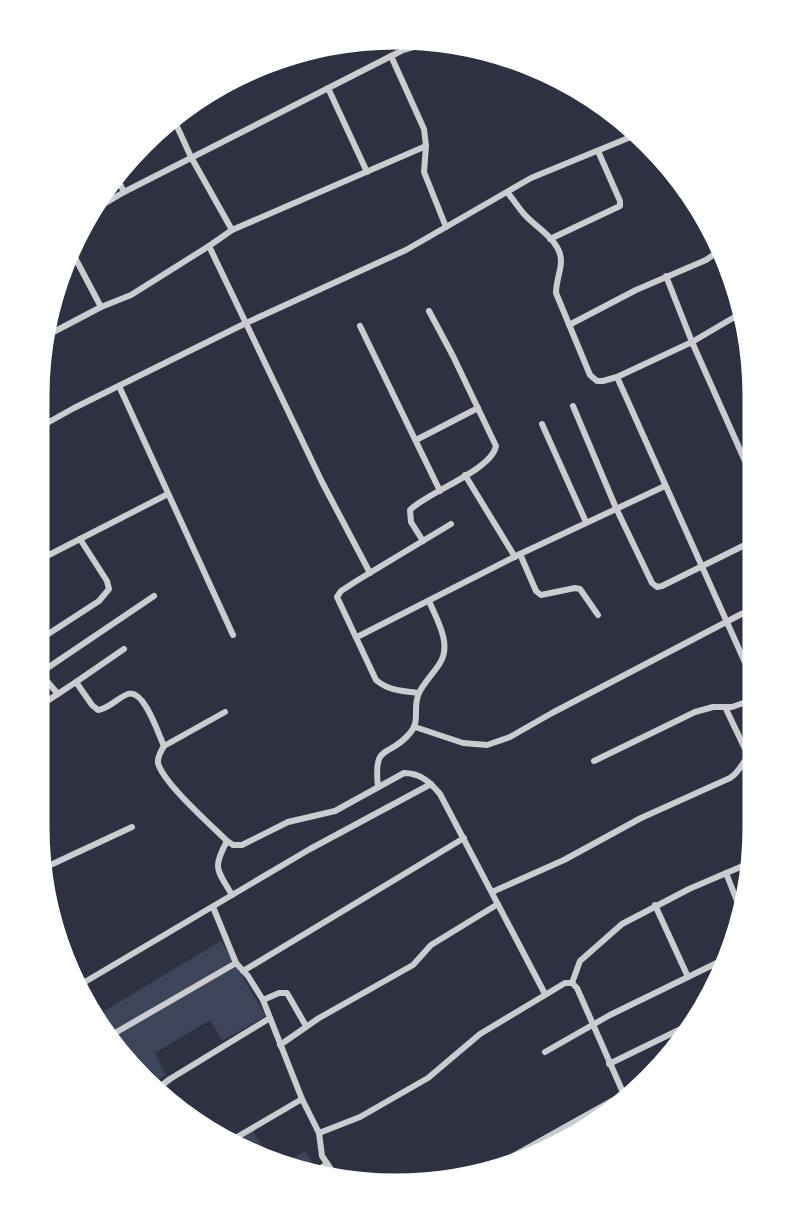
<svg xmlns="http://www.w3.org/2000/svg" width="792" height="1223" font-family="Mulish,sans-serif">
	<style>
		.green { fill: #3c4559 }
		.lines { fill: none; stroke-linecap: round; stroke-linejoin: round }
		.minor { stroke: #caccd0; stroke-width: 6 }
		.rim { fill: none; stroke: #fff; stroke-width: 3 }
	</style>
	<rect width="100%" height="100%" fill="#2d3142"/>
	<g class="green">
		<polygon points="221,941 266,1016 222,1041 210,1020 155,1053 166,1075 152,1083 98,1026 94,1017"/>
		<polygon points="253,1131 272,1162 235,1142"/>
		<polygon points="305,1151 320,1174 280,1166"/>
	</g>
	<g class="lines">
		<g class="minor">
			<polyline points="391,56 424,129 426,146 424,172 446,227"/>
			<polyline points="328,88 367,172"/>
			<polyline points="175,122 191,157 232,230 209,246 322,482 370,573"/>
			<polyline points="116,176 124,192"/>
			<path d="M 507,192 C 513,199 518,207 524,214 C 536,228 561,240 561,261 C 561,271 556,281 556,293 L 590,375 L 597,381 L 603,381 L 617,377 L 692,342 L 738,315"/>
			<polyline points="92,211 124,192 403,50 420,45"/>
			<polyline points="232,230 426,146"/>
			<polyline points="550,239 620,206 620,201 598,151"/>
			<polyline points="71,250 101,307"/>
			<polyline points="666,276 692,342 753,479"/>
			<polyline points="569,325 636,290 706,260 716,253 720,247"/>
			<polyline points="360,326 440,491"/>
			<polyline points="44,337 101,307 131,295 209,246"/>
			<polyline points="617,377 752,678"/>
			<polyline points="119,386 233,635"/>
			<polyline points="573,406 616,508 652,583 657,587 662,586 753,541"/>
			<polyline points="542,424 586,522"/>
			<polyline points="40,427 74,408 246,323 406,250 531,178 638,134"/>
			<polyline points="416,440 478,408"/>
			<polyline points="465,475 515,557"/>
			<path d="M 423,541 L 411,522 L 410,510 C 428,492 492,470 496,446 L 453,356 L 429,311"/>
			<polyline points="520,554 536,591 541,595 575,588 580,589 598,615"/>
			<polyline points="39,560 168,494"/>
			<polyline points="357,637 520,554 665,486"/>
			<polyline points="39,640 99,601 109,589 107,581 80,539"/>
			<polyline points="76,682 124,649"/>
			<path d="M 419,693 C 402,691 389,691 376,680 L 337,597 L 341,591 L 358,580 L 451,524"/>
			<polyline points="58,694 40,673 154,596"/>
			<path d="M 38,707 L 76,682 L 92,705 L 98,710 C 110,708 117,698 128,694 C 144,689 158,733 164,746"/>
			<polyline points="725,707 748,755"/>
			<path d="M 225,712 L 164,746 C 161,751 157,757 158,763 C 163,783 211,825 227,841 L 233,845 L 242,845 L 288,822 L 335,811 L 404,773 C 420,773 430,782 440,794 L 545,994"/>
			<polyline points="415,727 463,743 487,745 510,737 552,713 753,608"/>
			<polyline points="594,761 695,712 713,707 732,707 752,700"/>
			<path d="M 378,787 C 373,741 389,759 410,733 C 421,721 412,707 419,693 C 424,682 434,673 440,663 C 452,644 437,620 429,601"/>
			<path d="M 227,841 C 212,869 217,869 232,895"/>
			<polyline points="44,868 132,827"/>
			<polyline points="726,873 741,911"/>
			<path d="M 492,892 L 564,860 L 641,818 L 730,778 C 742,770 743,759 752,753"/>
			<polyline points="655,905 688,977"/>
			<polyline points="213,907 236,963 248,976 263,1000 302,1099 319,1133 322,1156 337,1178"/>
			<polyline points="243,971 464,838"/>
			<polyline points="572,983 580,961 622,924 689,889 752,862"/>
			<polyline points="78,986 310,849 431,784"/>
			<polyline points="263,1000 279,993 287,993 306,1026"/>
			<polyline points="108,1037 236,963"/>
			<polyline points="280,1045 319,1018 413,965 431,945 498,904"/>
			<polyline points="545,1052 610,1015 729,957"/>
			<polyline points="609,1064 689,1025"/>
			<polyline points="157,1089 170,1079 270,1018"/>
			<polyline points="319,1133 360,1117 428,1078 480,1034 565,983 572,983 577,988 625,1097"/>
			<polyline points="232,1140 302,1099"/>
			<polyline points="313,1173 327,1164"/>
			<polyline points="481,1174 624,1094"/>
		</g>
	</g>
	<path d="M0 0H792V1223H0ZM396 48H396A348 348 0 0 1 744 396V827A348 348 0 0 1 396 1175H396A348 348 0 0 1 48 827V396A348 348 0 0 1 396 48Z" fill="#fff" fill-rule="evenodd"/>
	<path class="rim" d="M396 48H396A348 348 0 0 1 744 396V827A348 348 0 0 1 396 1175H396A348 348 0 0 1 48 827V396A348 348 0 0 1 396 48Z"/>
</svg>
